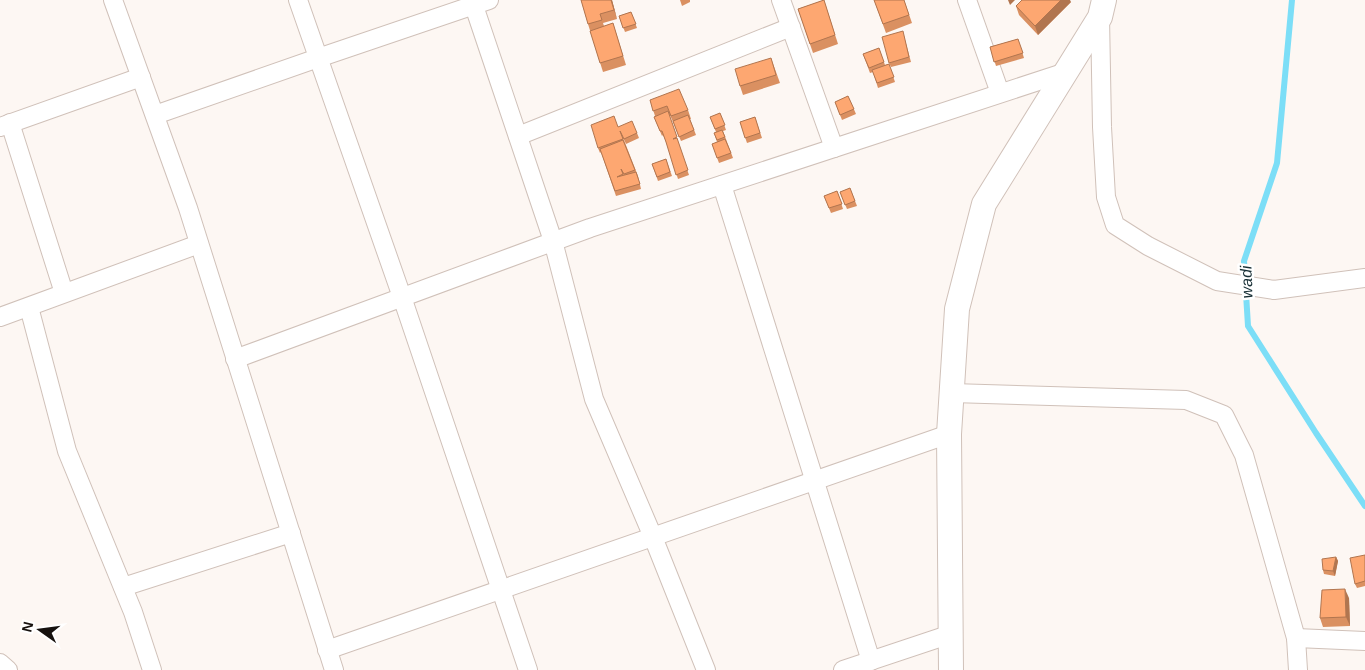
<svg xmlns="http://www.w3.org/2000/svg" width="1365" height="670" font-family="Helvetica,sans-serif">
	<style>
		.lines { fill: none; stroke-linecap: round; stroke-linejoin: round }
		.stream { stroke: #7cdef7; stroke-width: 6 }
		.street-casing { stroke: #d0c1b9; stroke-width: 20 }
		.secondary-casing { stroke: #d0c1b9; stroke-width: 26 }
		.street { stroke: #fff; stroke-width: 18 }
		.secondary { stroke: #fff; stroke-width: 24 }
		.wall { fill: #da9061 }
		.shaded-wall { fill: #b1754f }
		.building { fill: #fda771; stroke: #b1754f }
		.labels { text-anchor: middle; stroke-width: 5; stroke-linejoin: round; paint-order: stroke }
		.water-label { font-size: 16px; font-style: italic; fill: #193036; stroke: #fff }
	</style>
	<rect width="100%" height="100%" fill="#fdf7f3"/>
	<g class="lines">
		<polyline class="stream" points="1292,0 1277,163 1244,261 1248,326 1316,433 1365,506"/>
		<g class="street-casing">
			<g id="street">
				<polyline points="113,0 188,208 334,670"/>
				<polyline points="298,0 402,297 528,670"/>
				<polyline points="472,0 553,241 594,399 653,537 706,670"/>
				<polyline points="781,0 834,148"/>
				<polyline points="967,0 1000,93"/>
				<polyline points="1100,17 1102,127 1106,197 1115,225 1148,246 1217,281 1274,290 1365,278"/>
				<polyline points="155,115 318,58 489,0"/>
				<polyline points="10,123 64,293"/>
				<polyline points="0,127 141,77"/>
				<polyline points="518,136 791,27"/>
				<polyline points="722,185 871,661"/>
				<polyline points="29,307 67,451 133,612 152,670"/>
				<polyline points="0,317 199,244"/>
				<polyline points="235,359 590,228 1066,72"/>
				<polyline points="952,393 1186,400 1224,415 1244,455 1296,638 1298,670"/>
				<polyline points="123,587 291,533"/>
				<polyline points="1296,638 1365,641"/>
				<polyline points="327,650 949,434"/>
				<polyline points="0,663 8,670"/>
				<polyline points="843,670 951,634"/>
			</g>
		</g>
		<g class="secondary-casing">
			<polyline id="secondary" points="951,670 949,434 957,309 984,204 1100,17 1104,0"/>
		</g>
		<use href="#street" class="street"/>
		<use href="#secondary" class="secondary"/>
	</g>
	<g class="wall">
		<polygon points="581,0 612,0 617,19 603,23 604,26 613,23 626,65 603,72 588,24"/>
		<polygon points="680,0 690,0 690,2 682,6"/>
		<polygon points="824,0 838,44 813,53 798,9"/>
		<polygon points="874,0 904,0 912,23 886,33"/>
		<polygon points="1071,2 1038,35 1019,15 1016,6"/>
		<polygon points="631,12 637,28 625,32 619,16"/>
		<polygon points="904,36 911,62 891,67 889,63"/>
		<polygon points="1018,39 1024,58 996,66 990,47"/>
		<polygon points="879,48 885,65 889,64 895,82 878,88 873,72 870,73 863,54"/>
		<polygon points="771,58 780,83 743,95 740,86"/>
		<polygon points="848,96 856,114 842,120 835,102"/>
		<polygon points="650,100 688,110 691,119 690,119 696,135 681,141 670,115 669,115 689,175 678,179 667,144 663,135 662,136 654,117 655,116"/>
		<polygon points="720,113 726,130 723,131 733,158 719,163 712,144 717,142 714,133 716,132 710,117"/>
		<polygon points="755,117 762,138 747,143 740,122"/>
		<polygon points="618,127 637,133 639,138 626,144 622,135 638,176 641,189 616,196 601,152 600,153 598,148"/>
		<polygon points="666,159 672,176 658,181 652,164"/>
		<polygon points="850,188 857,206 847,209 840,192"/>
		<polygon points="837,191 843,209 831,213 824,196"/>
		<polygon points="1365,555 1365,586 1357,588 1355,584"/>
		<polygon points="1336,557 1338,561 1335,576 1324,574 1323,570"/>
		<polygon points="1349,598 1350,626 1323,627 1320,618"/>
	</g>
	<g class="shaded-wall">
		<polygon points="611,0 612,0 617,19 614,10"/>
		<polygon points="1008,0 1015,0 1010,5"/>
		<polygon points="1061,0 1070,0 1071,2 1038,35 1035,26"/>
		<polygon points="1336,557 1338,561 1335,576 1333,571"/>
		<polygon points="1345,589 1349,598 1350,626 1346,617"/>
	</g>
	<g class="building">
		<polygon points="581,0 611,0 614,10 600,14 602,20 588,24"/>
		<polygon points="824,0 835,35 810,44 798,9"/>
		<polygon points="874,0 904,0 909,15 883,24"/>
		<polygon points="1022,0 1061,0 1035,26 1016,6"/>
		<polygon points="631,12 636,24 623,28 619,16"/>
		<polygon points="613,23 623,56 600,63 590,31"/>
		<polygon points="903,31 909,57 889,63 882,37"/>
		<polygon points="1018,39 1023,53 994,62 990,47"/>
		<polygon points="879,48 884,62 869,68 863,54"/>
		<polygon points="771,58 776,75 740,86 735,69"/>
		<polygon points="889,64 894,77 877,83 872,70"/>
		<polygon points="679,89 688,110 671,116 667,106 653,111 650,100"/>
		<polygon points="848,96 854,109 840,115 835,102"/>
		<polygon points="668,111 677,137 673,139 677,138 688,170 676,175 666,142 662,131 660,131 654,117"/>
		<polygon points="720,113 725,125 715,129 710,117"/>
		<polygon points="688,115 694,130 679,137 673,121"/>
		<polygon points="614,116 618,127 632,121 637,133 624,139 620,131 623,139 598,148 591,125"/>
		<polygon points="755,117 760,133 745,138 740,122"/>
		<polygon points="722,130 725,137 717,140 714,133"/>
		<polygon points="725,139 731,153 717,158 712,144"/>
		<polygon points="623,140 635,170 624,174 621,169 623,174 617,177 636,172 640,184 615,191 600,149"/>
		<polygon points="666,159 670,172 657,177 652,164"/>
		<polygon points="850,188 855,201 845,205 840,192"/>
		<polygon points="837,191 842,204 829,208 824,196"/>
		<polygon points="1365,555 1365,581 1355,584 1350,558"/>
		<polygon points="1336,557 1333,571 1323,570 1322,559"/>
		<polygon points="1345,589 1346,617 1320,618 1322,590"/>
	</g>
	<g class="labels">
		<g class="water-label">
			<text transform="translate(1246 282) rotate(-92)" y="6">wadi</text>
		</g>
	</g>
	<g transform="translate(40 630) rotate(284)" stroke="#ffffff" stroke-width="4" paint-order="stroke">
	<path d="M0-4L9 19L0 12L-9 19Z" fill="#16110e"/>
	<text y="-8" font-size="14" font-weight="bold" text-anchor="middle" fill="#16110e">N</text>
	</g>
</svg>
